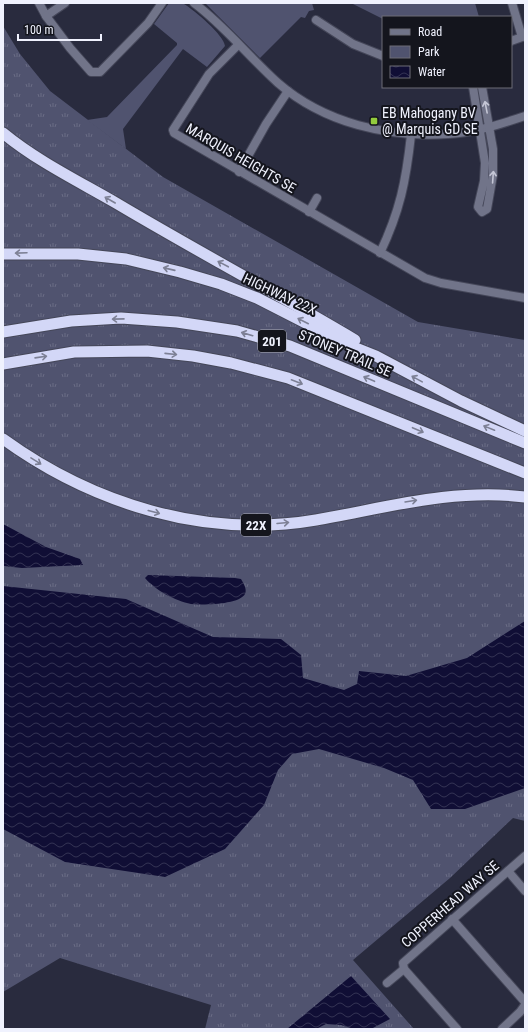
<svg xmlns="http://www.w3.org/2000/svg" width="528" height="1032" font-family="'Roboto Condensed',sans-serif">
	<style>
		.grass { fill: url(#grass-tufts) }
		.park { fill: #50536f }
		.water { fill: url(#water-waves) }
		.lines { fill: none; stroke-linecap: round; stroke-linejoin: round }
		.minor-casing { stroke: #454759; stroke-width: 10 }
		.highway-casing { stroke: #454759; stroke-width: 13 }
		.minor { stroke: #717489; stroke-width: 8 }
		.highway { stroke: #d3d7f7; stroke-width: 11 }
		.oneway { stroke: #c4c6d5 }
		.oneway2 { stroke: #7d8095 }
		.poi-dot { fill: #93cc3d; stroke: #14151d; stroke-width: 1.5 }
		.labels { text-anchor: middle; stroke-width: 4; stroke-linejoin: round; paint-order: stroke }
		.shield { fill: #14151d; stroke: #aeb0ba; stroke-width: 1 }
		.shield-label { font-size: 13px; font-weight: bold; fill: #f0f2fe }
		.poi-label { font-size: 14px; fill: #f0f2fe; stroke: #14151d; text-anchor: start }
		.street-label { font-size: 14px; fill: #f0f2fe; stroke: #14151d }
	</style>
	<defs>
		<pattern id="grass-tufts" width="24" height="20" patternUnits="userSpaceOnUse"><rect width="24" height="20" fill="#50536f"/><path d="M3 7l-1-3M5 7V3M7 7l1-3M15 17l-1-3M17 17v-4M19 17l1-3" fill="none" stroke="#6a6c85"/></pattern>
		<pattern id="water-waves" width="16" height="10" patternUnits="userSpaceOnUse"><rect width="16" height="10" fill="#100e35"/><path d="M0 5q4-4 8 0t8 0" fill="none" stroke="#333253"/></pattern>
	</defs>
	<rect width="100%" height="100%" fill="#292b3e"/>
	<polygon class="grass" points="3,26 20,54 50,91 163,177 418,322 525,340 525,821 513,818 450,878 353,960 414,1029 205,1029 211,1005 60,958 3,992"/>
	<g class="park">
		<path d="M 169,3 C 173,3 180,2 184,4 C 194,10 224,35 225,46 L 207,67 L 183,49 L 123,129 L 126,149 L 87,120 L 107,117 L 177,45 L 177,43 L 154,24 Z"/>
		<polygon points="205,3 312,3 314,10 309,11 305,18 301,17 260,58"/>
		<polygon points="351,3 475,3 479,17 383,17 383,19"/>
	</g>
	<g class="water">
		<polygon points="3,524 46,547 80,559 83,565 22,568 3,566"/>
		<path d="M 148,575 L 235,578 L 241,579 C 244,584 247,589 245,594 C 239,605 202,605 191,604 C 175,601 155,590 145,578 Z"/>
		<polygon points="3,586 126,599 213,637 281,639 301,655 303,678 344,690 357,684 359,671 406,676 467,658 525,621 525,788 465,809 431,809 413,780 384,768 319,749 292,754 278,770 264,805 225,849 165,877 65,862 3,829"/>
		<polygon points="351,976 390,1019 371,1029 354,1029 341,1025 326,1024 316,1029 287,1029"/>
	</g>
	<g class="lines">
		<g class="minor-casing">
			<g id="minor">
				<polyline points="39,3 46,16 65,3"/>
				<path d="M 194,3 C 225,26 249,57 278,83 C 324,123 388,138 448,134 C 474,133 501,124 525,116"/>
				<polyline points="512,3 522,37"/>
				<polyline points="46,16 70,48 91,72 100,72 148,23 162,3"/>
				<polyline points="316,20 353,44 383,56"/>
				<polyline points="511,41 525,36"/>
				<polyline points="238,45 209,74 173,130 174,133 425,278 441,283 525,298"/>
				<polyline points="473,87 485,163 484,181 478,207 482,212 487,209 493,175 493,149 482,87"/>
				<polyline points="239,172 266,124 288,91"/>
				<polyline points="309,212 317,198"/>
				<path d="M 380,253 C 400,211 406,181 411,135"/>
				<polyline points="508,871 525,891"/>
				<polyline points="452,919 525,1002"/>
				<polyline points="387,983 404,969"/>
				<polyline points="457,1029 404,969 403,963 525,856"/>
				<polyline points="502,1029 520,1012 525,1005"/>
			</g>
		</g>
		<g class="highway-casing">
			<g id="highway">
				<path d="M 3,133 C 37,161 78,181 116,203 C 195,250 276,293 355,340"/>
				<polyline points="3,254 78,254 126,259 180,272 221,284 257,298 351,346 376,356 461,401 525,431"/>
				<polyline points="3,332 71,321 121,318 177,322 237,331 290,346 525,443"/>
				<polyline points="3,364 74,352 147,351 193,356 231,363 288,378 525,473"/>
				<path d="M 3,439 C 93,504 205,539 316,520 C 385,508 454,488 525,497"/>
			</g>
		</g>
		<use href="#minor" class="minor"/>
		<use href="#highway" class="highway"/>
	</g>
	<defs><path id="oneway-shaft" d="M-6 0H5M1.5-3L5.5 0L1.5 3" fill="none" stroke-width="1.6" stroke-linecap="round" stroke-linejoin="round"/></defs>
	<g class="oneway">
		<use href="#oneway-shaft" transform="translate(486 107) rotate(-101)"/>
		<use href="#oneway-shaft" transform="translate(493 177) rotate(-86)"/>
	</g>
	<g class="oneway2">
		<use href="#oneway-shaft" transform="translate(110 200) rotate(-150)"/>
		<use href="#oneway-shaft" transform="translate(21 253) rotate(178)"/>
		<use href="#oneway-shaft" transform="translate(223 264) rotate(-152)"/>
		<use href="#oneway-shaft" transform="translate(169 269) rotate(-167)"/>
		<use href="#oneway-shaft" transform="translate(118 319) rotate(179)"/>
		<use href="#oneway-shaft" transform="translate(303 321) rotate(-153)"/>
		<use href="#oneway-shaft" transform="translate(247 334) rotate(-164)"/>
		<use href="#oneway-shaft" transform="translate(171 354) rotate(6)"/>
		<use href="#oneway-shaft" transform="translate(41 357) rotate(-8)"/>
		<use href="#oneway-shaft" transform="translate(369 379) rotate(-157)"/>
		<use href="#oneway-shaft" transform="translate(417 379) rotate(-151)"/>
		<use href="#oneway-shaft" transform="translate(297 382) rotate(21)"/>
		<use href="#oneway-shaft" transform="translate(489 428) rotate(-158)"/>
		<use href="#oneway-shaft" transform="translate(418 430) rotate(23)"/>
		<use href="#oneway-shaft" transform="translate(36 461) rotate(32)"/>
		<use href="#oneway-shaft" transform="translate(411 501) rotate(-9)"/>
		<use href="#oneway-shaft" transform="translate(154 512) rotate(15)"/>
		<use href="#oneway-shaft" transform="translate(283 523) rotate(-5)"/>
	</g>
	<rect class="poi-dot" x="370" y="117" width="8" height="8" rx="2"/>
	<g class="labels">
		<g class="shield">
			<rect x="258" y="330" width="28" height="22" rx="3"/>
			<rect x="241" y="514" width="30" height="22" rx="3"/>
		</g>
		<g class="shield-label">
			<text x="272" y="346">201</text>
			<text x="256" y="530">22X</text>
		</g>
		<g class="poi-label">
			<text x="382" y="118">EB Mahogany BV<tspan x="382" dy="16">@ Marquis GD SE</tspan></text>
		</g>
		<g class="street-label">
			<text transform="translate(241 158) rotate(30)" y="5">MARQUIS HEIGHTS SE</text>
			<text transform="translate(280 294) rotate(25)" y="5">HIGHWAY 22X</text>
			<text transform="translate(345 353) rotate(23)" y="5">STONEY TRAIL SE</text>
			<text transform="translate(450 904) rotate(-41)" y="5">COPPERHEAD WAY SE</text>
		</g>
	</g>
	<rect width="528" height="1032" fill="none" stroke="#f0f2fe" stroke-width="8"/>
	<rect x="382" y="16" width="130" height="72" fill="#14151d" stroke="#6c6d77"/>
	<rect x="390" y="29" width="20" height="6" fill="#717489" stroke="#6c6d77"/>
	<text x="418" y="36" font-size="12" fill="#f0f2fe">Road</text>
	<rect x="390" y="46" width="20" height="12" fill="#50536f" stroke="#6c6d77"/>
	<text x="418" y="56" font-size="12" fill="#f0f2fe">Park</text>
	<rect x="390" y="66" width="20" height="12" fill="url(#water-waves)" stroke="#6c6d77"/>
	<text x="418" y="76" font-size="12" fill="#f0f2fe">Water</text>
	<path d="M18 34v6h83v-6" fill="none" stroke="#f0f2fe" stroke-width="2"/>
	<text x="24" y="34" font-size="12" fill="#f0f2fe" stroke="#14151d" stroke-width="3" paint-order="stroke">100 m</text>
</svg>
